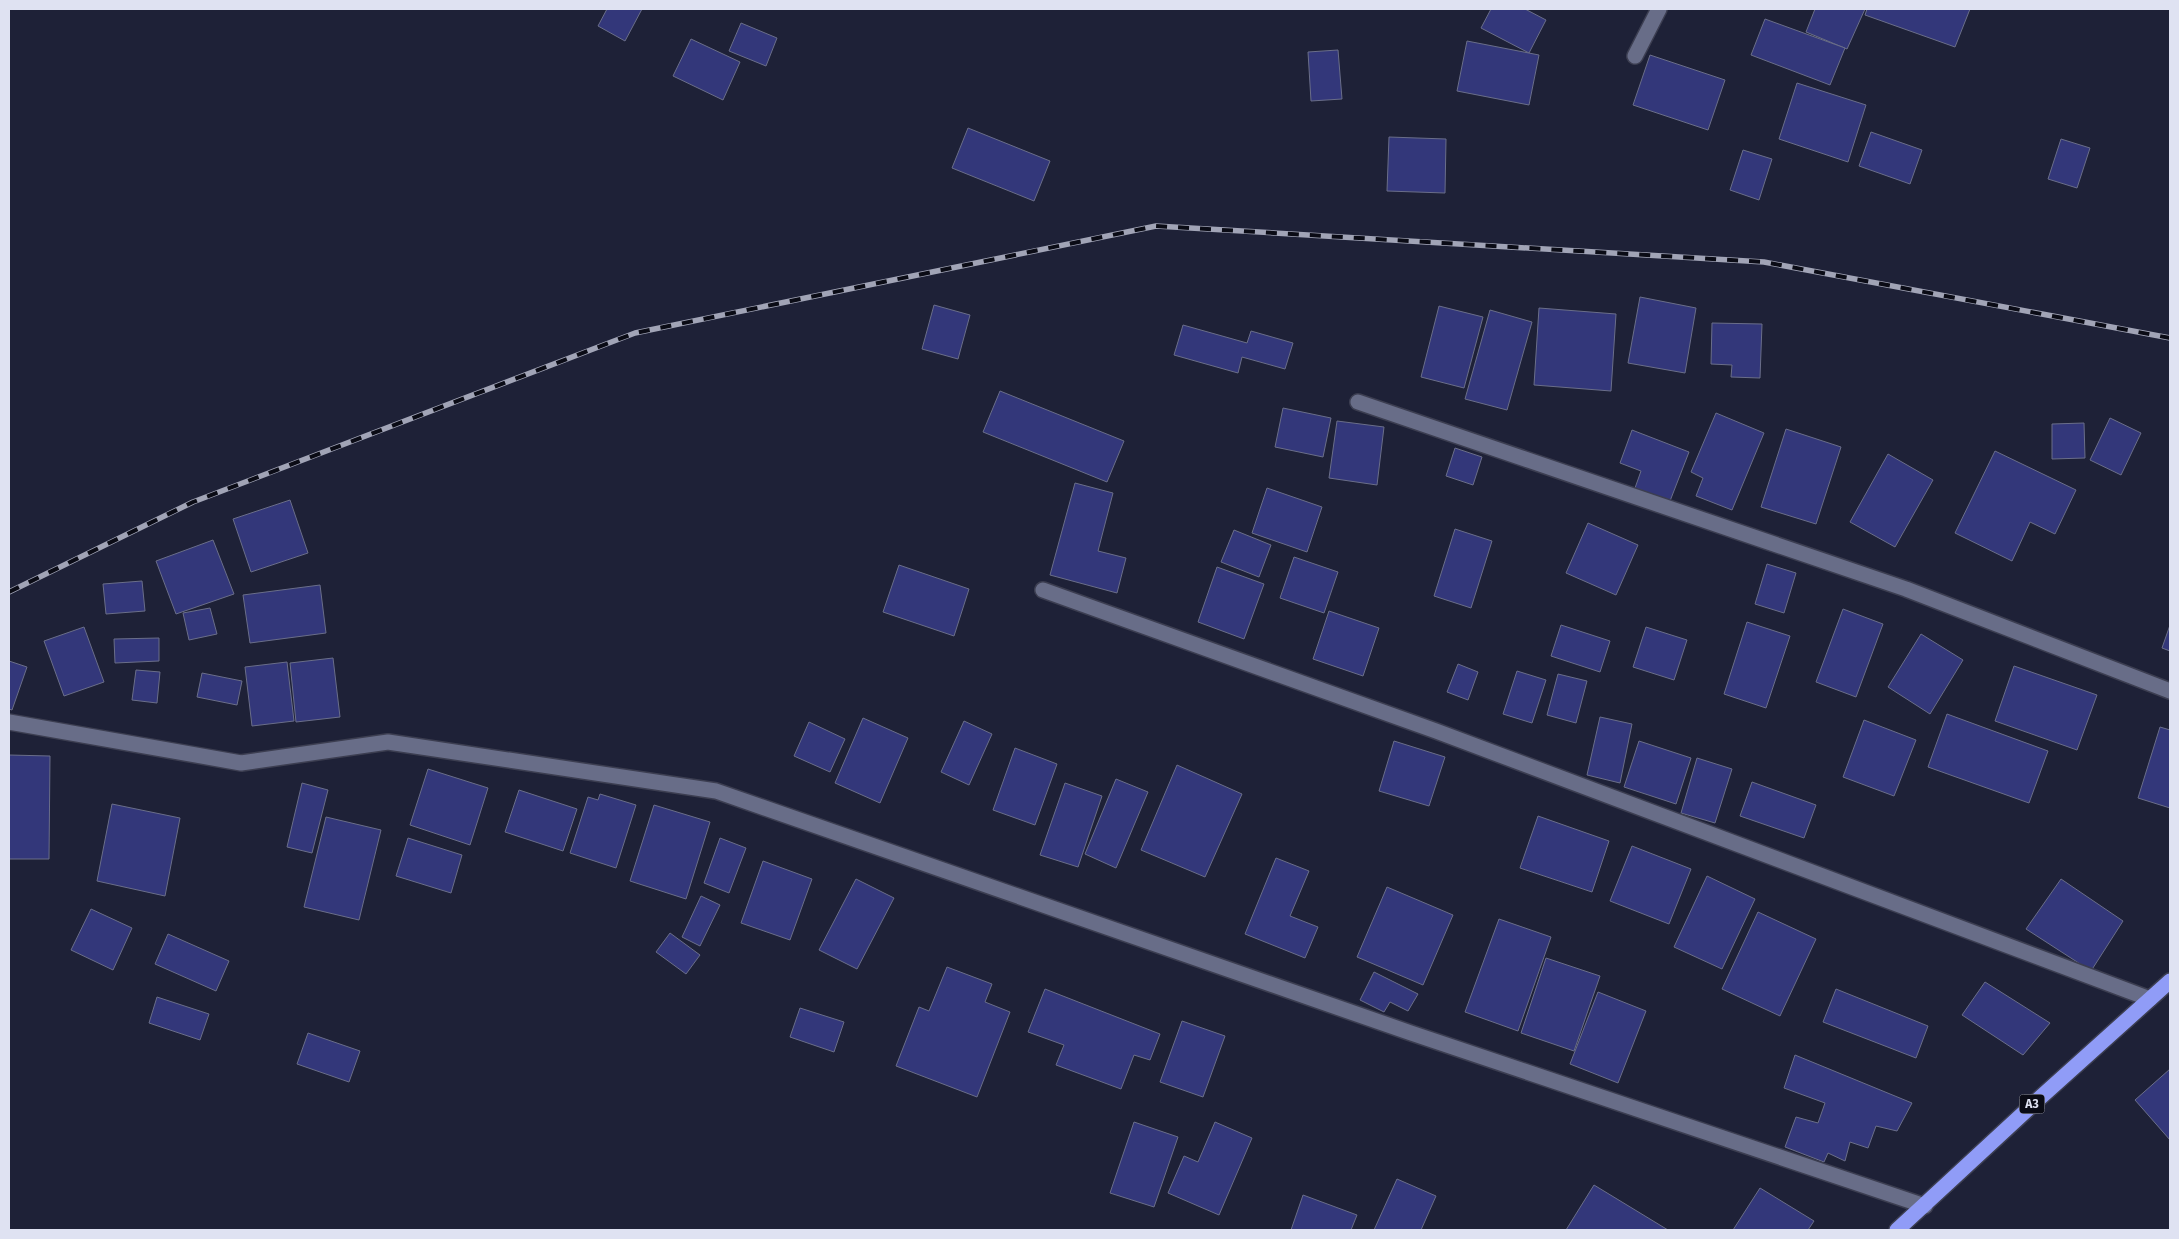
<svg xmlns="http://www.w3.org/2000/svg" width="2179" height="1239" font-family="'Fira Sans',sans-serif">
	<style>
		.building { fill: #33377a; stroke: #6a6e89 }
		.lines { fill: none; stroke-linecap: round; stroke-linejoin: round }
		.street-casing { stroke: #3c3e51; stroke-width: 18 }
		.highway-casing { stroke: #3c3e51; stroke-width: 18 }
		.street { stroke: #686d88; stroke-width: 15 }
		.highway { stroke: #909cf7; stroke-width: 15 }
		.rail-casing { stroke: #a1a4b6; stroke-width: 5.5 }
		.rail { stroke: #0a0b15; stroke-width: 4; stroke-dasharray: 11; stroke-linecap: butt }
		.labels { text-anchor: middle; stroke-width: 5; stroke-linejoin: round; paint-order: stroke }
		.shield { fill: #0a0b15; stroke: #9fa2b0; stroke-width: 1 }
		.shield-label { font-size: 12px; font-weight: bold; fill: #dfe2f2 }
	</style>
	<rect width="100%" height="100%" fill="#1e2137"/>
	<g class="building">
		<polygon points="607,9 642,9 625,41 598,26"/>
		<polygon points="1491,9 1525,9 1546,20 1529,53 1481,28"/>
		<polygon points="1815,9 1865,9 1847,49 1806,32"/>
		<polygon points="1867,9 1970,9 1955,47 1865,15"/>
		<polygon points="1765,19 1845,48 1830,85 1751,55"/>
		<polygon points="741,23 777,38 766,66 729,51"/>
		<polygon points="691,39 740,62 723,100 673,76"/>
		<polygon points="1467,41 1539,55 1529,105 1457,91"/>
		<polygon points="1338,50 1342,99 1311,101 1308,52"/>
		<polygon points="1650,55 1725,80 1708,130 1633,105"/>
		<polygon points="1797,83 1866,105 1848,162 1779,139"/>
		<polygon points="968,128 1050,161 1034,201 952,168"/>
		<polygon points="1871,132 1922,150 1910,184 1859,166"/>
		<polygon points="1389,137 1446,139 1445,193 1387,191"/>
		<polygon points="2061,139 2090,148 2077,188 2048,179"/>
		<polygon points="1743,150 1772,159 1759,200 1730,190"/>
		<polygon points="1640,297 1696,308 1685,373 1628,363"/>
		<polygon points="934,305 970,315 958,359 922,349"/>
		<polygon points="1439,306 1483,317 1464,388 1421,377"/>
		<polygon points="1539,308 1616,314 1611,391 1534,385"/>
		<polygon points="1490,310 1532,322 1507,410 1465,399"/>
		<polygon points="1712,323 1762,324 1760,378 1731,377 1732,365 1711,364"/>
		<polygon points="1183,325 1247,343 1251,331 1293,343 1285,369 1242,357 1238,373 1174,355"/>
		<polygon points="1000,391 1124,441 1107,482 983,432"/>
		<polygon points="1283,408 1331,418 1323,457 1275,447"/>
		<polygon points="1716,413 1764,433 1732,510 1696,496 1703,478 1691,472"/>
		<polygon points="2110,418 2141,433 2121,475 2090,460"/>
		<polygon points="1337,421 1384,427 1377,485 1329,478"/>
		<polygon points="2084,423 2085,458 2052,459 2052,424"/>
		<polygon points="1786,429 1841,447 1816,524 1761,507"/>
		<polygon points="1632,430 1689,452 1670,501 1635,488 1641,471 1620,463"/>
		<polygon points="1455,448 1482,457 1473,485 1446,476"/>
		<polygon points="1995,451 2076,490 2055,534 2030,522 2012,561 1955,533"/>
		<polygon points="1888,454 1933,480 1895,547 1850,522"/>
		<polygon points="1075,483 1113,493 1098,551 1126,558 1117,593 1050,575"/>
		<polygon points="1267,488 1322,507 1307,552 1252,533"/>
		<polygon points="290,500 308,553 251,572 233,519"/>
		<polygon points="1588,523 1638,545 1616,595 1566,573"/>
		<polygon points="1455,529 1492,541 1471,608 1434,596"/>
		<polygon points="1234,530 1271,545 1259,577 1221,562"/>
		<polygon points="213,540 234,594 176,614 156,561"/>
		<polygon points="1294,557 1338,572 1324,613 1280,598"/>
		<polygon points="1767,564 1796,573 1784,613 1755,604"/>
		<polygon points="899,565 969,589 954,636 883,612"/>
		<polygon points="1217,567 1264,584 1244,639 1198,622"/>
		<polygon points="142,581 145,611 106,614 103,584"/>
		<polygon points="320,585 326,633 250,643 243,595"/>
		<polygon points="210,608 217,634 189,640 183,613"/>
		<polygon points="1843,609 1883,624 1856,697 1816,682"/>
		<polygon points="1329,611 1379,628 1363,676 1313,659"/>
		<polygon points="1747,622 1790,636 1766,708 1724,694"/>
		<polygon points="1561,625 1610,641 1600,672 1551,656"/>
		<polygon points="2170,625 2170,651 2162,648"/>
		<polygon points="84,627 104,682 64,696 44,641"/>
		<polygon points="1646,627 1687,640 1674,680 1633,667"/>
		<polygon points="1921,634 1963,660 1930,714 1888,687"/>
		<polygon points="159,638 159,661 115,663 114,639"/>
		<polygon points="333,658 340,717 296,722 290,663"/>
		<polygon points="9,661 27,667 12,710 9,709"/>
		<polygon points="287,662 294,721 252,726 245,667"/>
		<polygon points="1458,664 1478,672 1468,700 1447,692"/>
		<polygon points="2014,666 2097,695 2077,750 1995,721"/>
		<polygon points="136,670 160,672 157,703 132,700"/>
		<polygon points="1517,671 1546,680 1532,723 1503,714"/>
		<polygon points="202,673 242,681 237,705 197,697"/>
		<polygon points="1558,674 1587,681 1576,723 1547,715"/>
		<polygon points="1947,714 2048,751 2029,803 1928,767"/>
		<polygon points="1600,717 1632,724 1620,783 1587,775"/>
		<polygon points="863,718 908,738 880,803 835,783"/>
		<polygon points="1864,720 1916,740 1894,796 1843,777"/>
		<polygon points="964,721 992,734 969,785 941,772"/>
		<polygon points="809,722 845,739 830,772 794,756"/>
		<polygon points="2160,727 2170,730 2170,808 2138,798"/>
		<polygon points="1394,741 1445,757 1429,806 1379,791"/>
		<polygon points="1639,741 1691,758 1676,804 1624,787"/>
		<polygon points="1015,748 1057,764 1035,825 993,810"/>
		<polygon points="9,755 50,756 49,859 9,859"/>
		<polygon points="1697,758 1732,769 1715,823 1681,813"/>
		<polygon points="1177,765 1242,794 1205,877 1141,850"/>
		<polygon points="428,769 488,788 470,845 410,825"/>
		<polygon points="1116,779 1148,792 1116,868 1085,854"/>
		<polygon points="1752,782 1816,805 1804,838 1740,816"/>
		<polygon points="302,783 328,790 312,853 287,847"/>
		<polygon points="1065,783 1102,796 1078,867 1040,855"/>
		<polygon points="519,790 577,809 563,851 505,832"/>
		<polygon points="600,794 636,805 616,868 570,853 588,797 598,800"/>
		<polygon points="112,804 180,818 165,896 97,881"/>
		<polygon points="654,805 710,822 686,899 630,881"/>
		<polygon points="1538,816 1609,841 1592,892 1520,868"/>
		<polygon points="326,817 381,830 359,920 304,907"/>
		<polygon points="408,838 462,855 451,893 396,876"/>
		<polygon points="720,838 746,848 729,893 704,883"/>
		<polygon points="1632,846 1691,869 1669,924 1610,901"/>
		<polygon points="1276,858 1309,871 1290,916 1318,927 1305,958 1245,934"/>
		<polygon points="763,861 812,879 790,940 741,923"/>
		<polygon points="1707,876 1755,899 1722,969 1674,947"/>
		<polygon points="856,879 894,898 857,969 819,950"/>
		<polygon points="2061,879 2123,921 2091,971 2026,929"/>
		<polygon points="1387,887 1453,915 1423,985 1357,957"/>
		<polygon points="701,896 720,905 700,946 682,937"/>
		<polygon points="91,909 132,928 113,970 71,950"/>
		<polygon points="1758,912 1816,939 1780,1016 1722,989"/>
		<polygon points="1499,919 1551,937 1518,1031 1465,1012"/>
		<polygon points="670,933 700,955 686,974 656,952"/>
		<polygon points="168,934 229,961 216,991 155,964"/>
		<polygon points="1546,958 1600,976 1574,1051 1521,1033"/>
		<polygon points="947,967 992,984 985,1002 1010,1012 977,1097 896,1066 919,1007 929,1011"/>
		<polygon points="1374,972 1418,994 1408,1011 1390,1002 1384,1012 1360,1000"/>
		<polygon points="1985,982 2050,1023 2023,1055 1962,1015"/>
		<polygon points="1045,989 1160,1034 1150,1060 1134,1055 1121,1089 1056,1065 1064,1045 1028,1032"/>
		<polygon points="1836,989 1928,1026 1916,1058 1823,1022"/>
		<polygon points="1598,992 1646,1011 1618,1083 1570,1064"/>
		<polygon points="157,997 209,1014 200,1040 149,1023"/>
		<polygon points="800,1008 844,1022 834,1052 790,1037"/>
		<polygon points="1182,1021 1225,1036 1203,1097 1160,1082"/>
		<polygon points="308,1033 360,1051 349,1082 297,1064"/>
		<polygon points="1795,1055 1912,1103 1897,1131 1876,1126 1868,1148 1850,1142 1845,1161 1828,1153 1824,1162 1785,1147 1796,1117 1818,1123 1825,1103 1784,1088"/>
		<polygon points="2170,1069 2170,1140 2135,1100"/>
		<polygon points="1134,1122 1178,1137 1154,1207 1110,1193"/>
		<polygon points="1215,1122 1252,1138 1219,1215 1168,1193 1184,1156 1198,1162"/>
		<polygon points="1397,1179 1436,1196 1421,1230 1374,1230"/>
		<polygon points="1594,1185 1668,1230 1566,1230"/>
		<polygon points="1760,1188 1814,1221 1808,1230 1733,1230"/>
		<polygon points="1303,1195 1357,1215 1351,1230 1291,1230"/>
	</g>
	<g class="lines">
		<g class="street-casing">
			<g id="street">
				<polyline points="1635,56 1659,9"/>
				<polyline points="1358,402 1906,589 2170,691"/>
				<polyline points="1043,590 1436,731 2150,999"/>
				<polyline points="9,722 241,763 388,742 716,791 1411,1033 1925,1206"/>
			</g>
		</g>
		<g class="highway-casing">
			<polyline id="highway" points="1897,1230 2042,1096 2170,981"/>
		</g>
		<use href="#street" class="street"/>
		<use href="#highway" class="highway"/>
		<g class="rail-casing">
			<polyline id="rail" points="9,592 193,502 635,333 1156,226 1764,262 2170,338"/>
		</g>
		<use href="#rail" class="rail"/>
	</g>
	<g class="labels">
		<rect class="shield" x="2019.5" y="1094.5" width="25" height="19" rx="4"/>
		<g class="shield-label">
			<text x="2032" y="1108">A3</text>
		</g>
	</g>
	<rect width="2179" height="1239" fill="none" stroke="#dfe2f2" stroke-width="20"/>
</svg>
